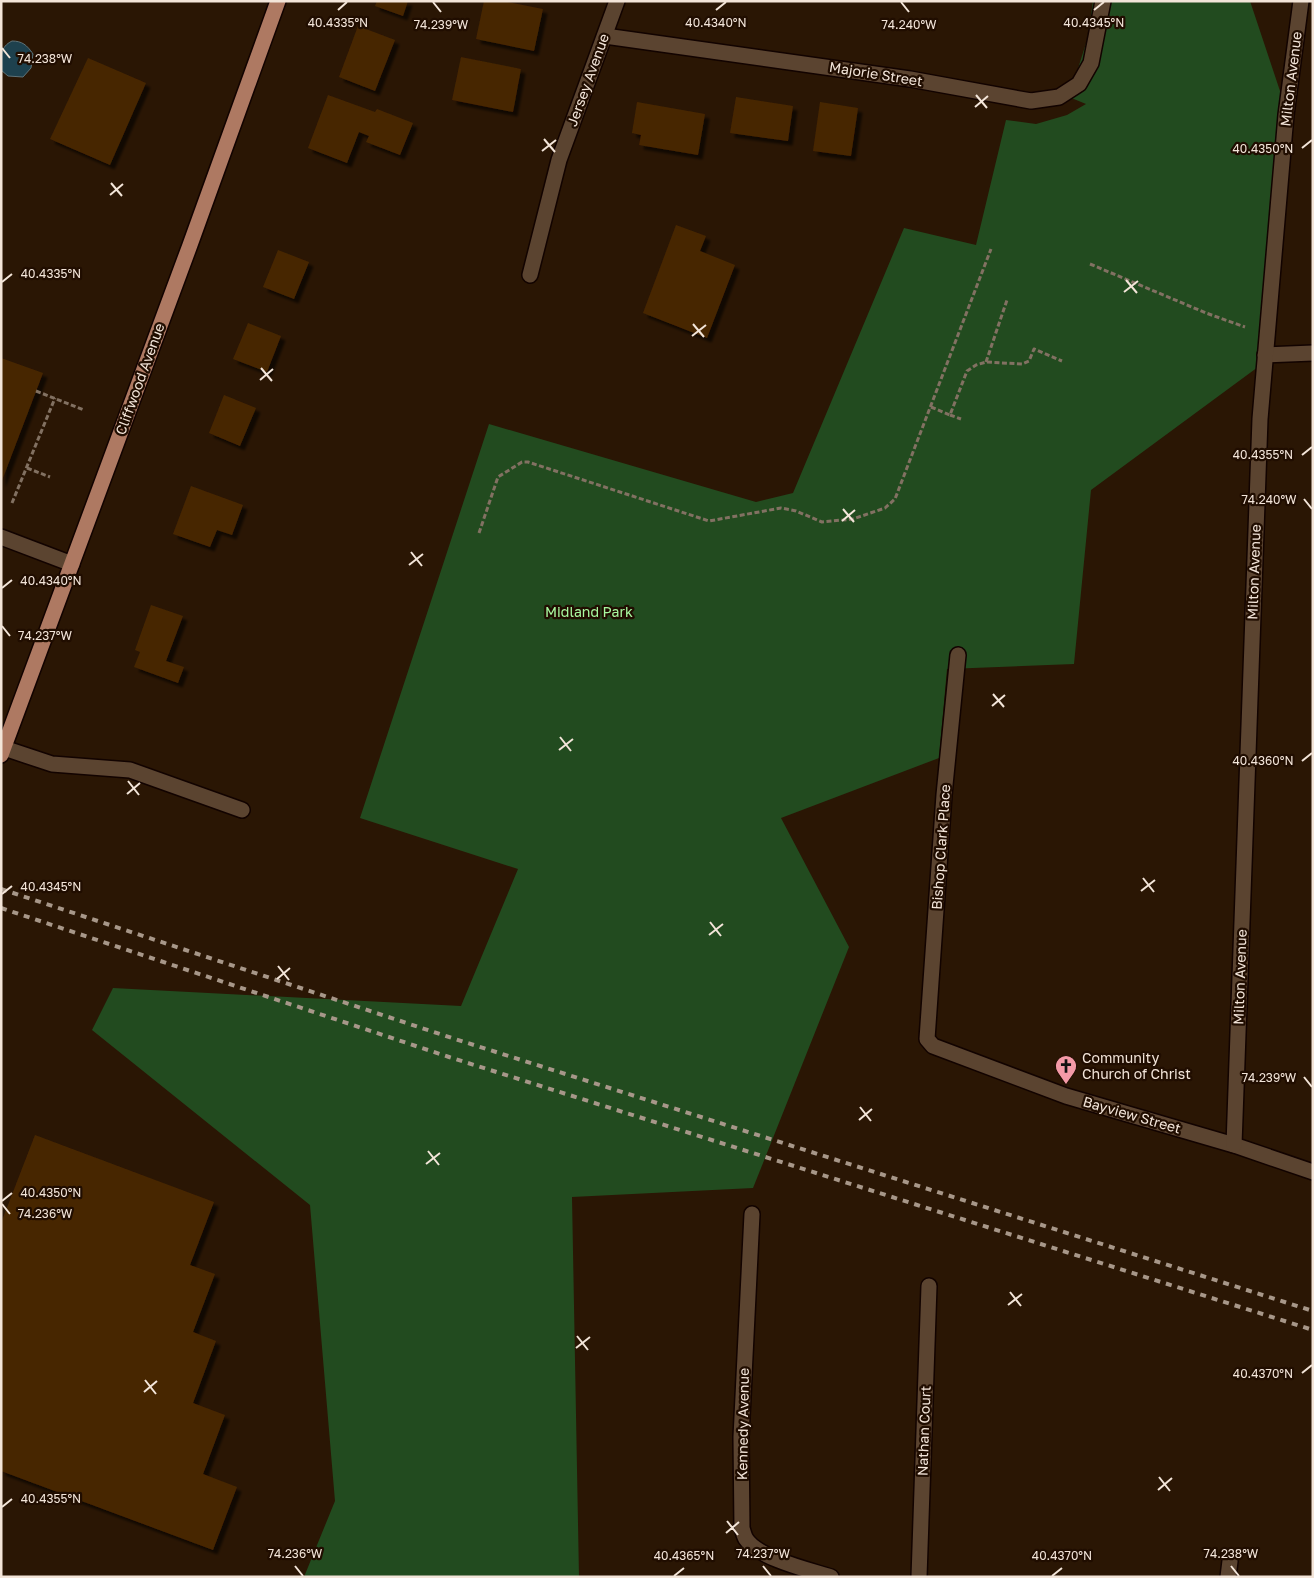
<svg xmlns="http://www.w3.org/2000/svg" width="1314" height="1578" font-family="'Golos Text',sans-serif">
	<style>
		.green { fill: #224b1f }
		.water { fill: #1e414e; stroke: #5e7278 }
		.building { fill: #472601; filter: url(#shadow) }
		.lines { fill: none; stroke-linecap: round; stroke-linejoin: round }
		.minor-casing { stroke: #120300; stroke-width: 18 }
		.major-casing { stroke: #120300; stroke-width: 18 }
		.path { stroke: #827162; stroke-width: 3; stroke-dasharray: 5 2.5; stroke-linecap: butt }
		.minor { stroke: #5b4430; stroke-width: 15 }
		.major { stroke: #ae7962; stroke-width: 15 }
		.rail { stroke: #a79789; stroke-width: 4; stroke-dasharray: 6 6; stroke-linecap: butt }
		.ticks { fill: none; stroke: #f3e5d9; stroke-width: 2 }
		.labels { text-anchor: middle; stroke-width: 4.5; stroke-linejoin: round; paint-order: stroke }
		.street-label { font-size: 14px; fill: #f3e5d9; stroke: #200d00 }
		.park-label { font-size: 14px; fill: #a8faa0; stroke: #200d00 }
		.poi-label { font-size: 14px; fill: #f3e5d9; stroke: #200d00; text-anchor: start }
		.ticks-label { font-size: 12px; text-anchor: middle; fill: #f3e5d9; stroke: #200d00; stroke-width: 4.5; stroke-linejoin: round; paint-order: stroke }
	</style>
	<defs>
		<filter id="shadow"><feDropShadow dx="4.5" dy="4.5" stdDeviation="1" flood-color="#0009"/></filter>
	</defs>
	<rect width="100%" height="100%" fill="#2a1604"/>
	<polygon class="green" points="1093,1 1250,1 1282,97 1258,367 1091,490 1074,664 947,669 939,758 781,818 849,947 753,1188 572,1197 579,1577 304,1577 335,1501 310,1205 92,1030 113,988 461,1006 518,869 360,818 489,424 756,502 793,493 904,228 976,245 1006,120 1036,124 1067,115 1086,104 1069,97 1087,40"/>
	<path class="water" d="M 12,41 C 22,41 27,45 33,54 L 31,68 L 23,77 L 8,76 L 1,70 C 1,56 0,47 12,41 Z"/>
	<g class="building">
		<polygon points="377,1 408,1 403,16 375,6"/>
		<polygon points="484,1 503,1 543,9 534,51 476,39"/>
		<polygon points="358,26 395,40 375,91 339,77"/>
		<polygon points="461,57 521,69 513,112 452,100"/>
		<polygon points="88,58 146,83 110,165 50,139"/>
		<polygon points="328,95 375,112 377,109 413,123 400,155 366,142 369,136 359,132 347,163 308,148"/>
		<polygon points="736,97 793,106 788,141 730,133"/>
		<polygon points="637,102 705,114 698,155 639,145 641,135 632,133"/>
		<polygon points="820,102 858,108 851,156 813,151"/>
		<polygon points="676,225 706,236 700,251 735,265 707,338 643,313"/>
		<polygon points="278,250 309,262 294,299 263,287"/>
		<polygon points="248,323 281,336 267,372 233,359"/>
		<polygon points="1,358 43,373 1,483"/>
		<polygon points="224,395 256,408 240,446 209,433"/>
		<polygon points="191,486 243,505 232,535 217,530 210,547 173,534"/>
		<polygon points="151,605 183,616 166,661 184,667 178,683 134,667 140,652 135,650"/>
		<polygon points="35,1135 214,1202 190,1265 215,1274 193,1332 216,1341 193,1403 225,1415 203,1474 237,1487 213,1550 1,1471 1,1223"/>
	</g>
	<g class="lines">
		<g class="minor-casing">
			<g id="minor">
				<polyline points="605,36 910,79 1031,101 1059,97 1079,84 1091,63 1103,1"/>
				<polyline points="530,275 559,160 617,1"/>
				<polyline points="1265,355 1313,353"/>
				<polyline points="1,537 72,564"/>
				<polyline points="958,655 944,795 927,1039 933,1046 1066,1096 1234,1145 1313,1172"/>
				<polyline points="4,748 52,764 130,770 242,810"/>
				<polyline points="1234,1145 1260,419 1286,115 1301,1"/>
				<path d="M 752,1214 L 741,1437 L 742,1528 C 743,1531 744,1536 746,1539 C 758,1558 809,1570 831,1577"/>
				<polyline points="919,1577 929,1286"/>
				<polyline points="1228,1577 1230,1561"/>
			</g>
		</g>
		<g class="major-casing">
			<polyline id="major" points="1,755 190,245 278,1"/>
		</g>
		<g class="path">
			<polyline points="1090,264 1206,313 1245,327"/>
			<polyline points="986,362 1007,300"/>
			<polyline points="36,391 84,410"/>
			<polyline points="931,407 950,415 967,371 976,365 986,362 1022,364 1029,361 1034,349 1062,361"/>
			<polyline points="950,415 961,419"/>
			<polyline points="27,468 50,477"/>
			<polyline points="12,503 55,398"/>
			<polyline points="479,533 498,477 522,462 528,462 709,521 781,508 796,511 822,522 853,519 885,508 895,499 991,249"/>
		</g>
		<use href="#minor" class="minor"/>
		<use href="#major" class="major"/>
		<g class="rail">
			<polyline points="1,889 455,1039 1313,1311"/>
			<polyline points="1,908 449,1057 1313,1330"/>
		</g>
	</g>
	<path class="ticks" d="M 433,2 L 441,12M 901,2 L 909,12M 338,10 L 347,2M 716,10 L 726,2M 1094,10 L 1104,2M 2,48 L 10,58M 976,95 L 987,108M 975,107 L 988,96M 544,139 L 555,152M 1302,148 L 1312,140M 542,151 L 556,140M 111,183 L 122,196M 110,195 L 123,184M 1126,280 L 1137,293M 2,282 L 12,274M 1124,292 L 1138,281M 693,324 L 704,337M 692,336 L 706,325M 261,368 L 272,381M 260,380 L 273,369M 1302,455 L 1312,447M 1304,499 L 1312,509M 843,509 L 854,522M 842,521 L 855,510M 411,552 L 422,566M 409,565 L 423,554M 2,588 L 12,580M 2,626 L 10,636M 993,694 L 1004,707M 992,706 L 1005,695M 560,737 L 571,751M 559,750 L 573,739M 1302,761 L 1312,753M 128,781 L 139,795M 127,794 L 140,783M 1143,878 L 1154,892M 1141,891 L 1155,880M 2,894 L 12,886M 710,922 L 721,936M 709,935 L 723,924M 278,966 L 289,980M 277,979 L 290,968M 1304,1077 L 1312,1087M 860,1107 L 871,1121M 859,1120 L 872,1109M 428,1151 L 439,1165M 426,1164 L 440,1153M 2,1201 L 12,1193M 2,1204 L 10,1214M 1010,1292 L 1021,1306M 1008,1305 L 1022,1294M 577,1336 L 588,1350M 576,1348 L 590,1337M 1302,1373 L 1312,1365M 145,1380 L 156,1394M 144,1392 L 157,1381M 1159,1477 L 1170,1491M 1158,1490 L 1172,1478M 2,1507 L 12,1499M 727,1521 L 738,1535M 726,1533 L 739,1522M 295,1566 L 303,1576M 763,1566 L 771,1576M 1231,1566 L 1239,1576M 674,1576 L 684,1568M 1052,1576 L 1062,1568"/>
	<defs>
		<g id="church-pin" transform="scale(1.125)"><path d="M0 17L-7.5 6A9.5 9.5 0 1 1 7.5 6Z" fill="#f49aa7" stroke="#200d00"/><path d="M-1.2-6h2.4v3.5h3.3v2.4h-3.3V6h-2.4V-.1h-3.3v-2.4h3.3Z" fill="#111"/></g>
	</defs>
	<g fill-rule="evenodd">
		<use href="#church-pin" x="1066" y="1066"/>
	</g>
	<g class="labels">
		<g class="street-label">
			<text transform="translate(876 74) rotate(9)" y="5">Majorie Street</text>
			<text transform="translate(1291 79) rotate(-83)" y="5">Milton Avenue</text>
			<text transform="translate(588 80) rotate(-70)" y="5">Jersey Avenue</text>
			<text transform="translate(140 379) rotate(-70)" y="5">Cliffwood Avenue</text>
			<text transform="translate(1254 572) rotate(-88)" y="5">Milton Avenue</text>
			<text transform="translate(941 847) rotate(-86)" y="5">Bishop Clark Place</text>
			<text transform="translate(1240 977) rotate(-88)" y="5">Milton Avenue</text>
			<text transform="translate(1132 1115) rotate(16)" y="5">Bayview Street</text>
			<text transform="translate(743 1424) rotate(-89)" y="5">Kennedy Avenue</text>
			<text transform="translate(924 1431) rotate(-88)" y="5">Nathan Court</text>
		</g>
		<g class="park-label">
			<text x="589" y="617">Midland Park</text>
		</g>
		<g class="poi-label">
			<text x="1082" y="1063">Community<tspan x="1082" dy="16">Church of Christ</tspan></text>
		</g>
	</g>
	<g class="ticks-label">
		<text x="338" y="27">40.4335°N</text>
		<text x="716" y="27">40.4340°N</text>
		<text x="1094" y="27">40.4345°N</text>
		<text x="441" y="29">74.239°W</text>
		<text x="909" y="29">74.240°W</text>
		<text x="45" y="63">74.238°W</text>
		<text x="1263" y="153">40.4350°N</text>
		<text x="51" y="278">40.4335°N</text>
		<text x="1263" y="459">40.4355°N</text>
		<text x="1269" y="504">74.240°W</text>
		<text x="51" y="585">40.4340°N</text>
		<text x="45" y="640">74.237°W</text>
		<text x="1263" y="765">40.4360°N</text>
		<text x="51" y="891">40.4345°N</text>
		<text x="1269" y="1082">74.239°W</text>
		<text x="51" y="1197">40.4350°N</text>
		<text x="45" y="1218">74.236°W</text>
		<text x="1263" y="1378">40.4370°N</text>
		<text x="51" y="1503">40.4355°N</text>
		<text x="295" y="1558">74.236°W</text>
		<text x="763" y="1558">74.237°W</text>
		<text x="1231" y="1558">74.238°W</text>
		<text x="684" y="1560">40.4365°N</text>
		<text x="1062" y="1560">40.4370°N</text>
	</g>
	<rect width="1314" height="1578" fill="none" stroke="#f3e5d9" stroke-width="5"/>
</svg>
